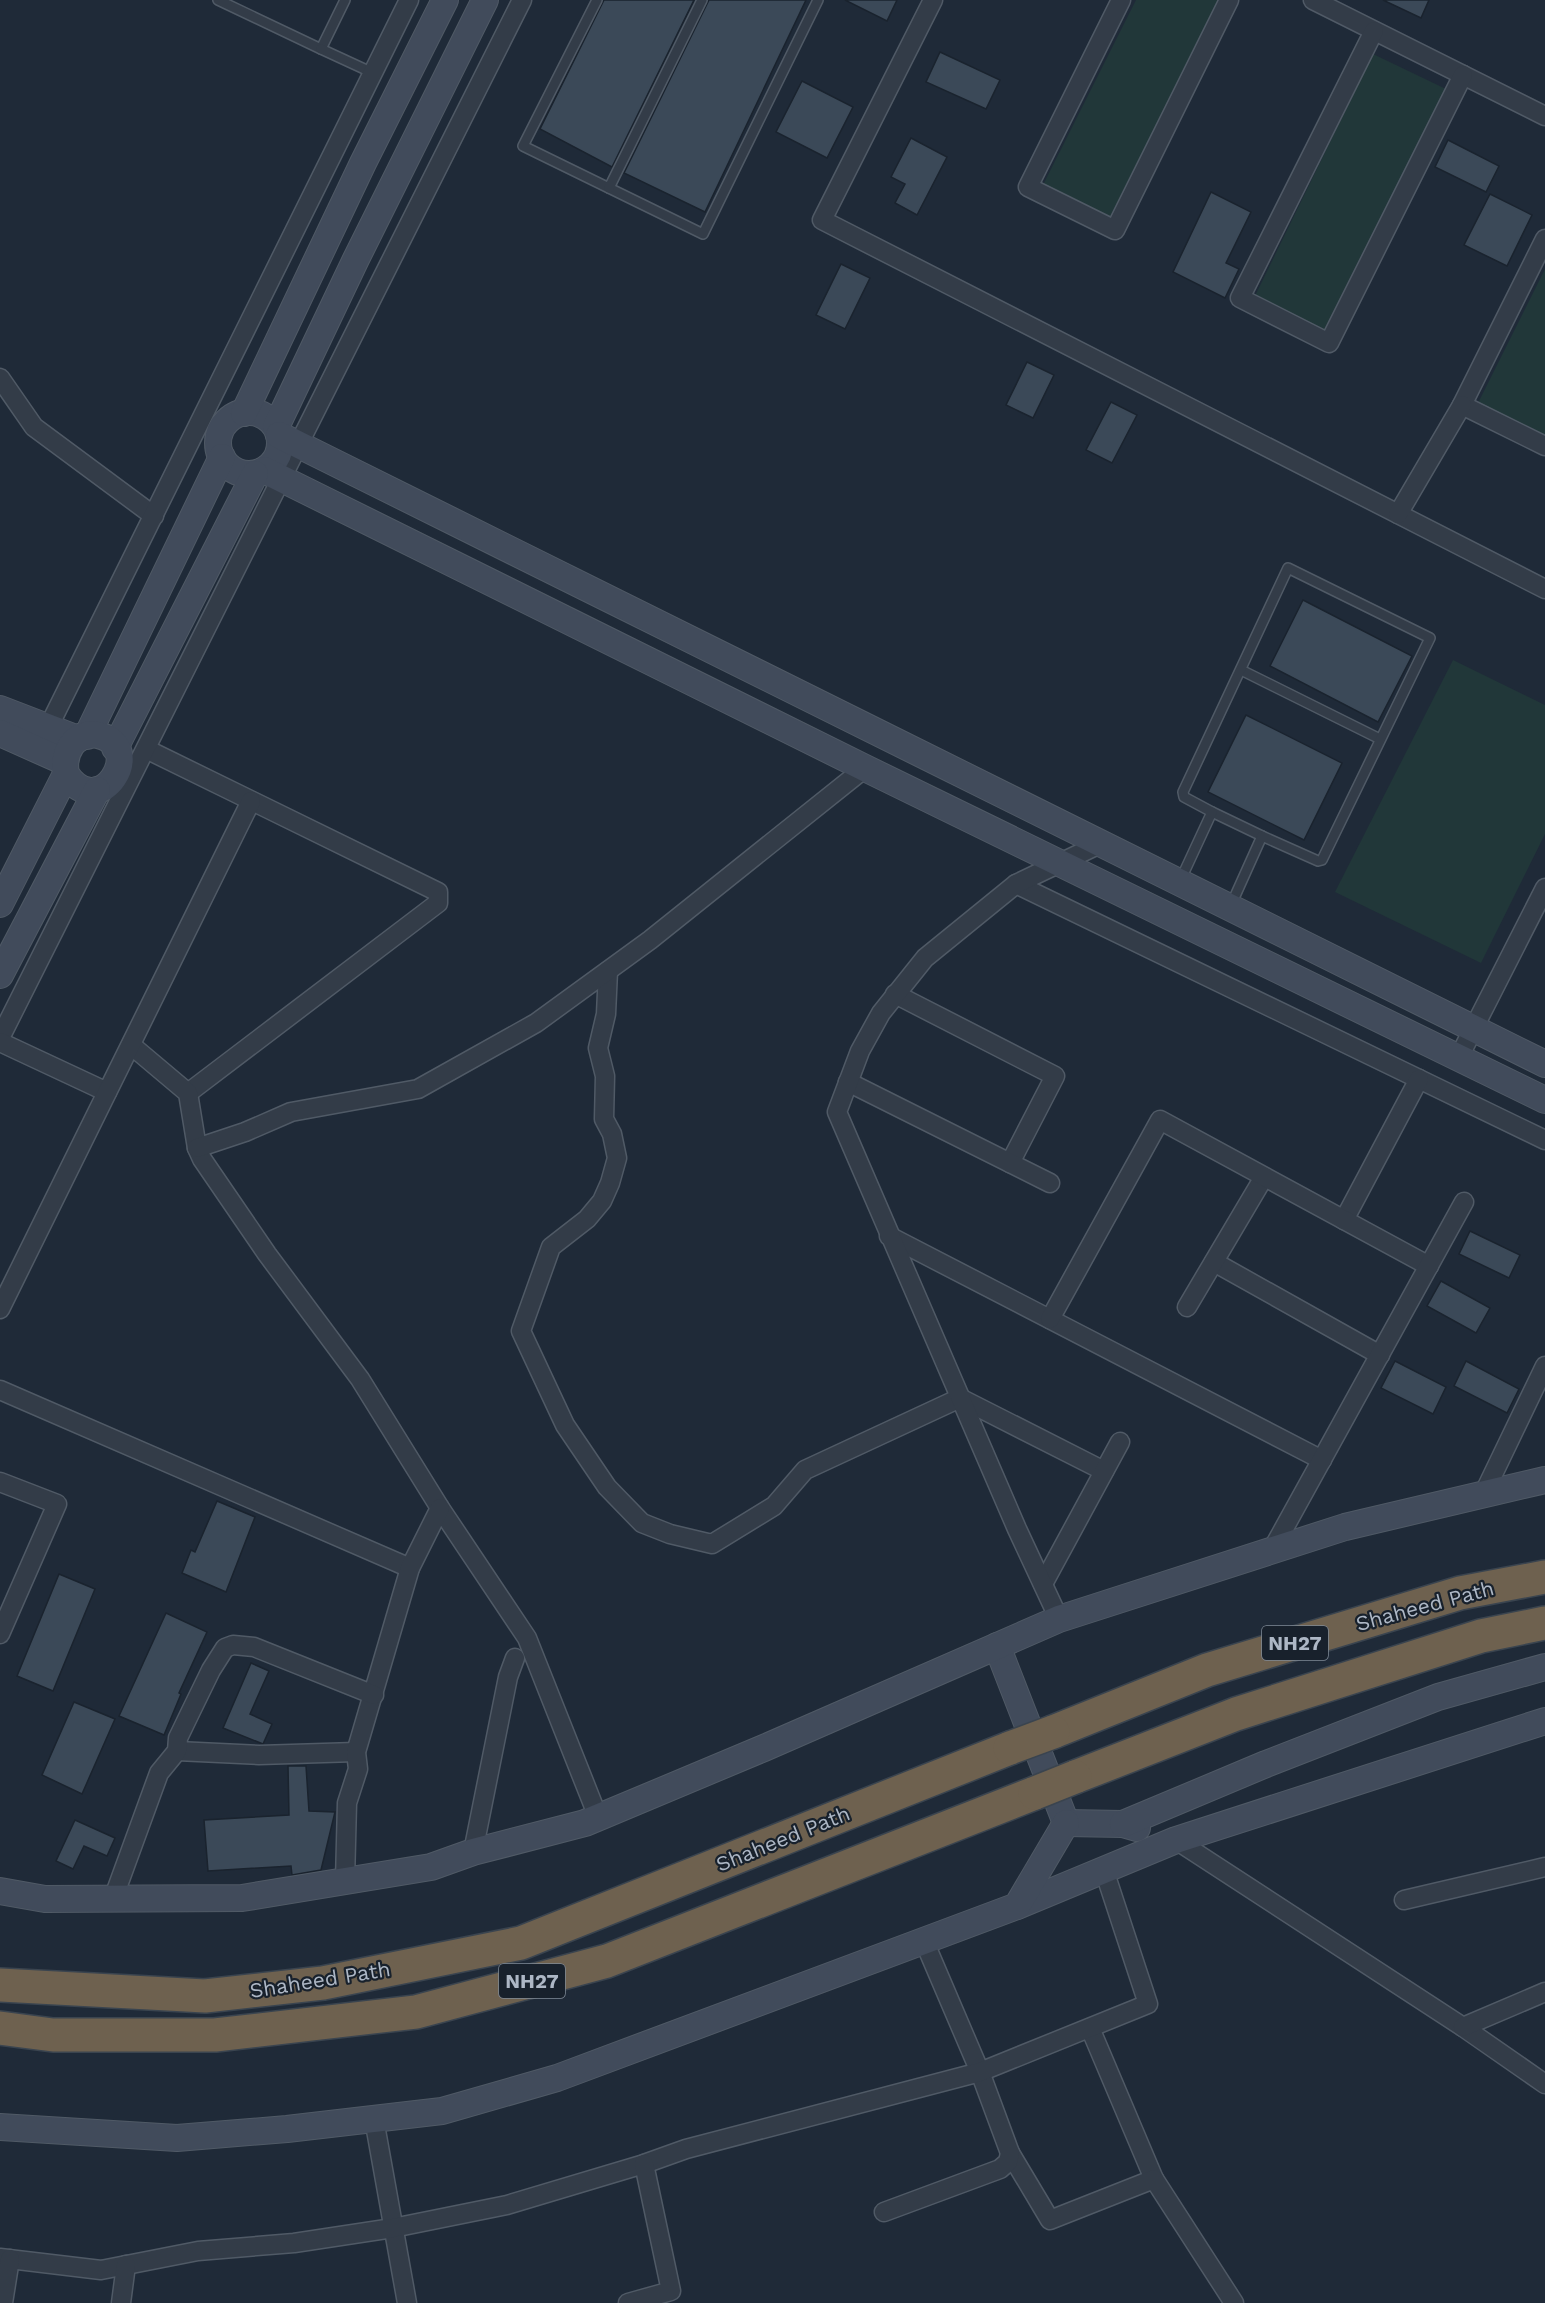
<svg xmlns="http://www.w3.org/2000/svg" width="1545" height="2303" font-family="'Work Sans',sans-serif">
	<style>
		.green { fill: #213739 }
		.building { fill: #3b4958; stroke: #1a232e; stroke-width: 1.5 }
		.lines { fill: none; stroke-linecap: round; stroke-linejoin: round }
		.lane-casing { stroke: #505a66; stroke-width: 12 }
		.street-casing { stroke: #505a66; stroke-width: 21 }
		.secondary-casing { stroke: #505a66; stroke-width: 28 }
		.highway-casing { stroke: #3a444f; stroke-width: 36 }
		.lane { stroke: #333c48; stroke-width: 9 }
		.street { stroke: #333c48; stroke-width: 18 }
		.secondary { stroke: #414b5b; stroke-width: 26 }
		.highway { stroke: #6e614f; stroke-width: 33 }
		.highway-bridge-casing { stroke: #3a444f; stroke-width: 36; stroke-linecap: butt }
		.highway-bridge { stroke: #6e614f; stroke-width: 33 }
		.labels { text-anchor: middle; stroke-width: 4.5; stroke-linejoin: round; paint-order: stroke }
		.shield { fill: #18212c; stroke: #808a97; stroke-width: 1.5 }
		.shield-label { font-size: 20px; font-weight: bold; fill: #adb7c5 }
		.street-label { font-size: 21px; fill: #adb7c5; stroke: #18212c }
	</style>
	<rect width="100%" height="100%" fill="#1f2a38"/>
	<g class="green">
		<polygon points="1136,0 1220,0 1109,219 1042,187"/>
		<polygon points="1373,54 1448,90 1329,332 1254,298"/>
		<polygon points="1545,269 1545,439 1476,407"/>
		<polygon points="1453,660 1545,705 1545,834 1481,963 1335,892"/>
	</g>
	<g class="building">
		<polygon points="604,0 694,0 612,167 540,129"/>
		<polygon points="709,0 806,0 705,212 624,173"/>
		<polygon points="845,0 897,0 887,21"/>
		<polygon points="1383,0 1429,0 1421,18"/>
		<polygon points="940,52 1000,80 986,109 926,82"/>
		<polygon points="802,81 853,107 827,158 776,132"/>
		<polygon points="911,138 947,157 917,215 895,203 905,184 891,177"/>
		<polygon points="1448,140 1499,166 1486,192 1435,167"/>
		<polygon points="1211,192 1251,212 1226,263 1239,269 1225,298 1173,272"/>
		<polygon points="1490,194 1532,215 1507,266 1464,245"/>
		<polygon points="841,264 870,278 845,329 816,315"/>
		<polygon points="1027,362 1054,375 1033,418 1006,405"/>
		<polygon points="1111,402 1137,415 1112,463 1086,450"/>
		<polygon points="1303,600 1412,656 1378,722 1270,666"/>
		<polygon points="1246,715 1342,763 1304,840 1208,792"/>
		<polygon points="1470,1231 1520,1255 1509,1278 1459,1254"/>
		<polygon points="1441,1281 1490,1308 1476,1333 1427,1306"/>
		<polygon points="1395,1361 1446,1387 1433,1414 1381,1388"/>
		<polygon points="1466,1361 1519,1389 1507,1413 1454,1386"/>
		<polygon points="217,1501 255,1517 226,1592 182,1573 191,1550 195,1552"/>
		<polygon points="59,1574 95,1589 53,1691 17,1676"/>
		<polygon points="166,1613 207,1632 179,1693 181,1694 164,1735 119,1716"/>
		<polygon points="251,1663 269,1671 250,1714 272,1724 263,1744 223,1728"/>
		<polygon points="74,1702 115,1719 82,1794 42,1775"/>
		<polygon points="288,1766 306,1766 309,1811 335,1812 321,1870 292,1875 291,1866 208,1871 204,1820 289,1815"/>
		<polygon points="75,1820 115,1838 107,1856 84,1846 73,1869 56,1861"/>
	</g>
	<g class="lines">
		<g class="lane-casing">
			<g id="lane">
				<polyline points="218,0 321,49 345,0"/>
				<polyline points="597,0 523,146 703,234 818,0"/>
				<polyline points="321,49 373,73"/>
				<polyline points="609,188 702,0"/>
				<polyline points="1241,670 1380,739"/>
				<polyline points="1212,812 1262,836"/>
				<polyline points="1180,881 1212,812 1184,797 1183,792 1288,568 1430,638 1322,860 1318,861 1262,836 1231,905"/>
			</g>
		</g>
		<g class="street-casing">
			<g id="street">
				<polyline points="933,0 822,220 1545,589"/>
				<polyline points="1121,0 1028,187 1115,230 1229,0"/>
				<polyline points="1313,0 1545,116"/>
				<polyline points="1374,31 1240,298 1329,343 1463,75"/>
				<polyline points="1545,239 1462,405 1545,446"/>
				<polyline points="0,378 34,427 154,516"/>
				<polyline points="1398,514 1462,405"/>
				<polyline points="43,738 409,0"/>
				<polyline points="146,749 438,892 438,903 188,1093"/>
				<polyline points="1016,884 1545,1140"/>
				<polyline points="608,971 606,1014 598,1048 605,1076 604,1119 612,1134 617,1158 610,1183 602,1201 587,1219 551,1247 521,1331 565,1425 607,1487 642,1523 670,1534 712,1544 774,1506 805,1470 960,1398 1104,1471"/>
				<polyline points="895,994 1055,1076 1010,1163"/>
				<polyline points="0,1038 522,0"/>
				<polyline points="0,1042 107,1092"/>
				<polyline points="131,1045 188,1093 197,1148 202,1159 267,1254 360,1379 440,1508 527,1638 598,1817"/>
				<polyline points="1458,1059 1545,888"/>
				<polyline points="848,1082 1050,1183"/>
				<polyline points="197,1148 245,1132 291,1112 418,1089 536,1023 650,940 865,768"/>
				<polyline points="1344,1220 1419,1079"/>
				<polyline points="889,1236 1322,1460"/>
				<polyline points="1214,1262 1380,1355"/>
				<polyline points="1187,1307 1264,1177"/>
				<polyline points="0,1309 251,801"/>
				<polyline points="1050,1319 1160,1120 1429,1266"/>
				<polyline points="0,1390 410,1568"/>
				<polyline points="0,1482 57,1504 0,1634"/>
				<polyline points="1483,1495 1545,1366"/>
				<polyline points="1272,1550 1464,1202"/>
				<polyline points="1043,1584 1120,1442"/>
				<polyline points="1059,1619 1017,1529 837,1112 860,1051 881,1013 925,958 1016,884 1102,843"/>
				<polyline points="177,1751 259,1755 356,1752"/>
				<polyline points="1176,1840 1463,2027 1545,2084"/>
				<polyline points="473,1852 508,1677 515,1658"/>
				<polyline points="345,1881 347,1803 358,1769 356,1752 410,1568 440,1508"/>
				<polyline points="113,1899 159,1773 177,1751 178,1738 192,1709 211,1670 225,1648 233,1645 254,1647 374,1695"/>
				<polyline points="1404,1900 1545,1867"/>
				<polyline points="1463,2027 1545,1992"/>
				<polyline points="1090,2028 1154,2179"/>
				<polyline points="374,2119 407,2303"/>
				<polyline points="1010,2153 1050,2220 1154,2179 1234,2303"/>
				<polyline points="884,2212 1000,2169 1008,2162 1010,2153 980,2072 924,1941"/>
				<polyline points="0,2258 101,2270 198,2251 294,2243 393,2228 507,2205 644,2164 686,2149 980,2072 1148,2004 1104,1870"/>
				<polyline points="3,2303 10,2259"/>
				<polyline points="121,2303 126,2265"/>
				<polyline points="628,2303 671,2291 644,2164"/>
			</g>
		</g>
		<g class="secondary-casing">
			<g id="secondary">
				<circle cx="249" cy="443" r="31"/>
				<polyline points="244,413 363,163 445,0"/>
				<polyline points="276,427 356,259 485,0"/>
				<polyline points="279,435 1545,1064"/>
				<polyline points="264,470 865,768 1545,1100"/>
				<polyline points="0,709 78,739"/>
				<polyline points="0,733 65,762"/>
				<polyline points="87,736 222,457"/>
				<polyline points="115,748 255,474"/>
				<path d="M 0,904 L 66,774 C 62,754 74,730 98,735 C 148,746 100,825 66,774"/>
				<polyline points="0,975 97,790"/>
				<polyline points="997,1646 1066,1823"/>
				<polyline points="1066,1823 1123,1824 1137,1828"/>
				<polyline points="1123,1824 1266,1764 1438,1697 1545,1667"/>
				<polyline points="0,1891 45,1899 242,1898 431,1867 473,1852 585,1823 764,1748 1059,1619 1345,1527 1545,1480"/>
				<polyline points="1017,1906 1176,1840 1545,1721"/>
				<polyline points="0,2127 177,2138 287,2129 442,2111 557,2078 1017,1906 1066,1823"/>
			</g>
		</g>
		<g class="highway-casing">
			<g id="highway">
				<polyline points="1053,1732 1207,1670 1460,1593 1545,1577"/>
				<polyline points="1075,1777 1236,1714 1481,1636 1545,1623"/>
				<polyline points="0,1985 205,1996 323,1983 521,1943 1010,1748"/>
				<polyline points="0,2028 53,2035 215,2035 416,2012 607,1961 1035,1793"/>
			</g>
		</g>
		<use href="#lane" class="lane"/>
		<use href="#street" class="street"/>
		<use href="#secondary" class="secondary"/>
		<use href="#highway" class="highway"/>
		<g class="highway-bridge-casing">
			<g id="highway-bridge">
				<polyline points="1010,1748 1053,1732"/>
				<polyline points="1035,1793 1075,1777"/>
			</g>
		</g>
		<use href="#highway-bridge" class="highway-bridge"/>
	</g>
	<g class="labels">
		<g class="shield">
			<rect x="1262" y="1626" width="66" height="34" rx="4.5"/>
			<rect x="499" y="1964" width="66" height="34" rx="4.5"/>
		</g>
		<g class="shield-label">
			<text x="1295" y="1650">NH27</text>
			<text x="532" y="1988">NH27</text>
		</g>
		<g class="street-label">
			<text transform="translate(1425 1606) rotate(-15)" y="7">Shaheed Path</text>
			<text transform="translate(783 1839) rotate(-22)" y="7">Shaheed Path</text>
			<text transform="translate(320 1980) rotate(-9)" y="7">Shaheed Path</text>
		</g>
	</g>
</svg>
